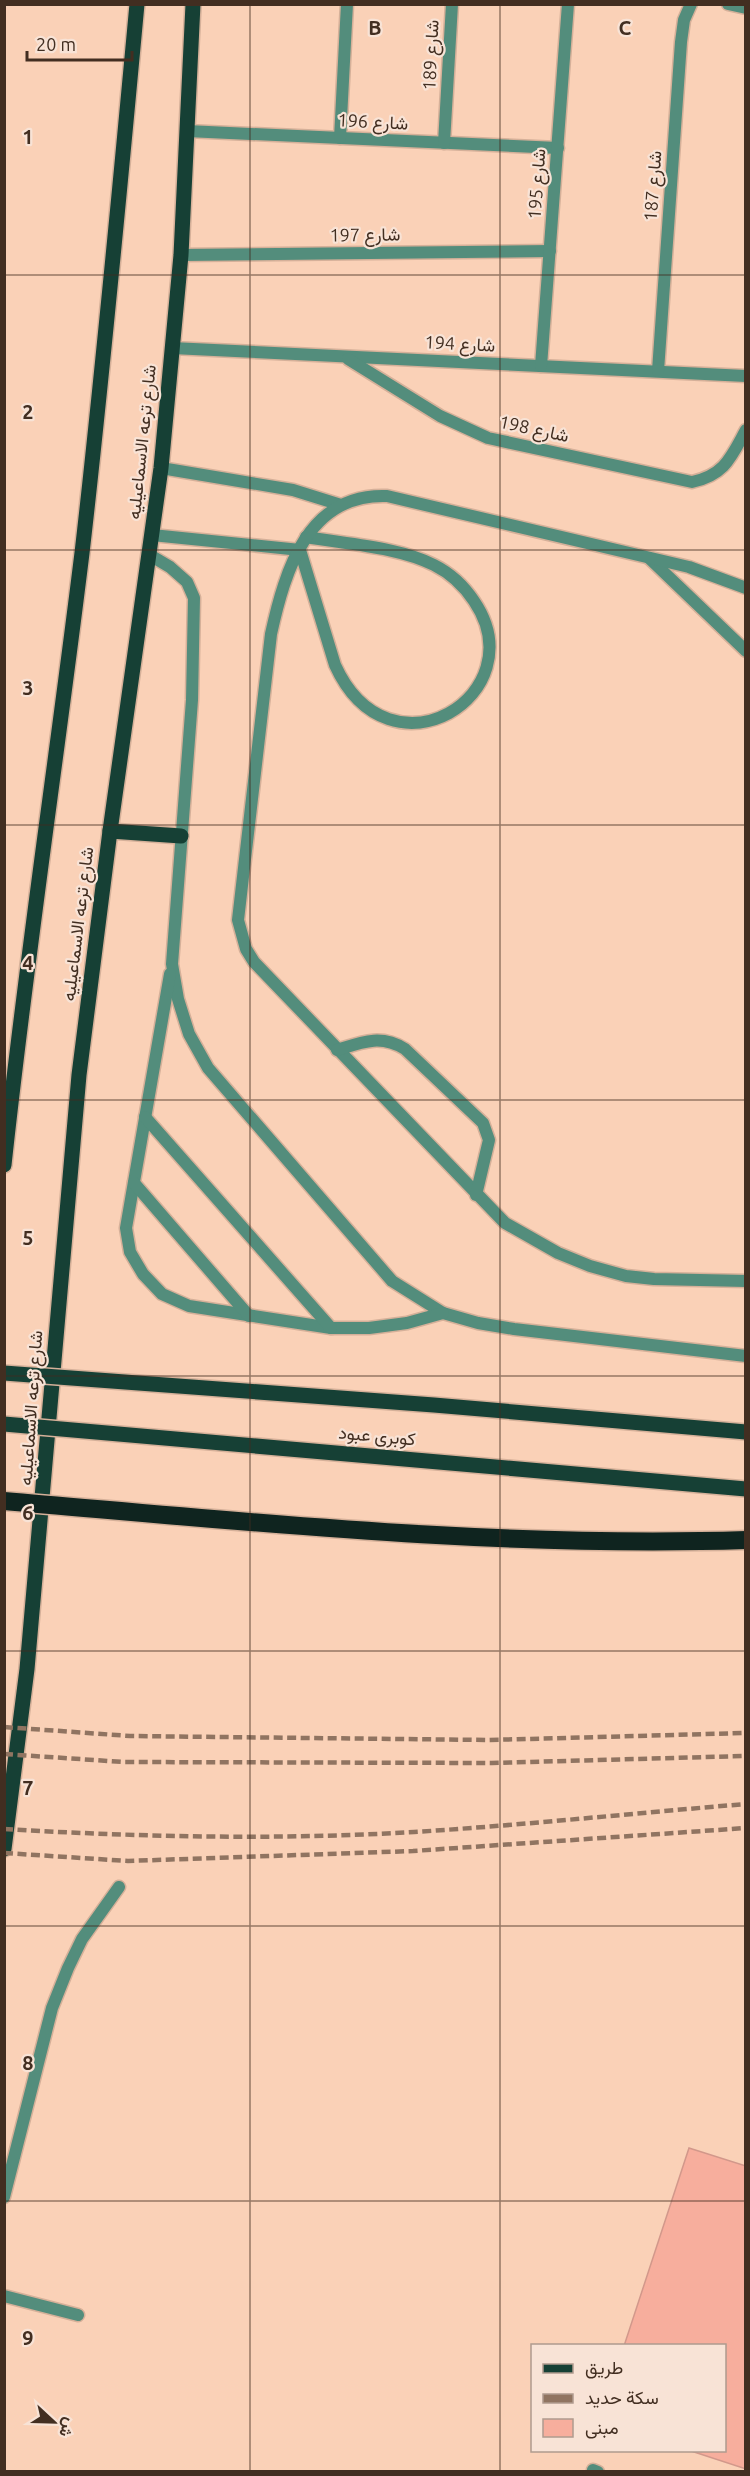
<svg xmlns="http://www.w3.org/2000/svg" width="750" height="2476" font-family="Ubuntu,Vazirmatn,sans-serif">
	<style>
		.building { fill: #f7ae9d; stroke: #d2988b; stroke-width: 1.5 }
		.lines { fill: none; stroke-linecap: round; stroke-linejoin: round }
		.lane-casing { stroke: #d5b099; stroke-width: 15 }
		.street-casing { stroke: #d5b099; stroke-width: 15 }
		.primary-casing { stroke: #d5b099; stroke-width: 18 }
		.lane { stroke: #538d7c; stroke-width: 12 }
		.street { stroke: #538d7c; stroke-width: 12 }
		.primary { stroke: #164035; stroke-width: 15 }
		.rail { stroke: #907461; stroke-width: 4.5; stroke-dasharray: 9 4.5; stroke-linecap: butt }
		.primary-bridge-casing { stroke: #d5b099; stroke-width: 18; stroke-linecap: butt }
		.highway-bridge-casing { stroke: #d5b099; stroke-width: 21; stroke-linecap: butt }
		.primary-bridge { stroke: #164035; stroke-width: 15 }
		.highway-bridge { stroke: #0f241f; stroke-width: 18 }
		.grid { fill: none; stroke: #422e21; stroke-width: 1.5; stroke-opacity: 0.55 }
		.labels { text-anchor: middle; stroke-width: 4.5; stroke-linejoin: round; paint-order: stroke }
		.street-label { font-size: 18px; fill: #422e21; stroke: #f8e3d6 }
		.grid-label { font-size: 20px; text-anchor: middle; font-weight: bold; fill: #422e21; stroke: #f8e3d6; stroke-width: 4.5; stroke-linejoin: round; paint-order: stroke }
	</style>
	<rect width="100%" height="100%" fill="#fad1b7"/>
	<polygon class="building" points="689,2148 746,2166 746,2469 688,2450 724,2450 724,2346 624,2346"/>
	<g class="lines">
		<g class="lane-casing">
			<g id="lane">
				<polyline points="161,468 293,490 341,505"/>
				<path d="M 152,535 L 300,550 L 335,665 C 390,786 537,694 474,601 C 464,586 450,573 434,565 C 399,547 346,544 306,537"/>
				<polyline points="148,554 170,567 187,582 194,598 192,700 172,964 178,999 189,1034 208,1068 392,1281 443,1313 478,1323 514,1329 746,1356"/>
				<polyline points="649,558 746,651"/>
				<path d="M 746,588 L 689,567 L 387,496 C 308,493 285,570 271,634 L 238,920 L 246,949 L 254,962 L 505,1223 L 558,1253 L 590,1266 L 626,1276 L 654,1279 L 746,1281"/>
				<polyline points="170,974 126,1228 130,1252 143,1274 162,1294 189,1306 331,1328 369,1328 407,1323 443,1313"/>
				<path d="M 337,1050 C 362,1042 381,1034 405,1049 L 483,1123 L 489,1140 L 476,1195"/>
				<polyline points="145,1117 331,1328"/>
				<polyline points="134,1183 249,1316"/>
				<polyline points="4,2197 52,2008 68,1968 82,1939 119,1887"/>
				<polyline points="4,2296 78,2315"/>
				<polyline points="593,2470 598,2472"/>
			</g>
		</g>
		<g class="street-casing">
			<g id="street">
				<polyline points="728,4 746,8"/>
				<polyline points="187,131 558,148"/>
				<polyline points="340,138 347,4"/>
				<polyline points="444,143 452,4"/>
				<polyline points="181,255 550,251"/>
				<polyline points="172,348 746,376"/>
				<path d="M 348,359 L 440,416 L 488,438 L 692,482 C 725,475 731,457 746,430"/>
				<polyline points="541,366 568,4"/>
				<polyline points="658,371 681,42 684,20 691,4"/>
			</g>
		</g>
		<g class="primary-casing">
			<g id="primary">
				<polyline points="110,831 181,836"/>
				<path d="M 4,1165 C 26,960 57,757 82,553 C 103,371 120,188 137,4"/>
				<polyline points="4,1849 27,1669 79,1075 110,831 161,468 181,255 193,4"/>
			</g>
		</g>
		<use href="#lane" class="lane"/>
		<use href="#street" class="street"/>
		<use href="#primary" class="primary"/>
		<g class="rail">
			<polyline points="4,1727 130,1736 489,1740 746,1733"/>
			<polyline points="4,1754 124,1762 492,1763 746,1756"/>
			<path d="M 4,1829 C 141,1837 278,1840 414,1832 C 525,1825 635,1813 746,1804"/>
			<polyline points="4,1853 128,1861 413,1851 746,1828"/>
		</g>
		<g class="primary-bridge-casing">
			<g id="primary-bridge">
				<polyline points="4,1373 434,1405 746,1432"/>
				<polyline points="4,1424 746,1489"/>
			</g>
		</g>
		<g class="highway-bridge-casing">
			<path id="highway-bridge" d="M 4,1501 C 251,1522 497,1548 746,1540"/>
		</g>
		<use href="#primary-bridge" class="primary-bridge"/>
		<use href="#highway-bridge" class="highway-bridge"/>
	</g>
	<path class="grid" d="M 250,4 L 250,2472M 500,4 L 500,2472M 4,275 L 746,275M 4,550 L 746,550M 4,825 L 746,825M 4,1100 L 746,1100M 4,1376 L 746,1376M 4,1651 L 746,1651M 4,1926 L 746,1926M 4,2201 L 746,2201"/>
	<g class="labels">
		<g class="street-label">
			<text transform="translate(431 55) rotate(-87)" y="6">شارع 189</text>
			<text transform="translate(373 122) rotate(3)" y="6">شارع 196</text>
			<text transform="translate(537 184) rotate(-86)" y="6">شارع 195</text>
			<text transform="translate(653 186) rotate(-86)" y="6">شارع 187</text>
			<text transform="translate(365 235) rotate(-1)" y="6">شارع 197</text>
			<text transform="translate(460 344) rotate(3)" y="6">شارع 194</text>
			<text transform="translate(534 429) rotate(12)" y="6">شارع 198</text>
			<text transform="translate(142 442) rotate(-84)" y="6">شارع ترعه الاسماعيليه</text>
			<text transform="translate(78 924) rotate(-83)" y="6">شارع ترعه الاسماعيليه</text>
			<text transform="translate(31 1408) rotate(-86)" y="6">شارع ترعه الاسماعيليه</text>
			<text transform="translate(377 1436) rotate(5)" y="6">كوبرى عبود</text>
		</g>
	</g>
	<g class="grid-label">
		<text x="375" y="35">B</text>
		<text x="625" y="35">C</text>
		<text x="28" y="144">1</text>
		<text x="28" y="419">2</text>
		<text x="28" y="695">3</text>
		<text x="28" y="970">4</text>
		<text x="28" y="1245">5</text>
		<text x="28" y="1520">6</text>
		<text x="28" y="1795">7</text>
		<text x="28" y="2070">8</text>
		<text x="28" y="2345">9</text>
	</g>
	<rect width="750" height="2476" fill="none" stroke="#422e21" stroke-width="12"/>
	<rect x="531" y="2344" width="195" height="108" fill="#f8e3d6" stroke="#af9b8e" stroke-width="1.5"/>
	<rect x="543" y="2364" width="30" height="9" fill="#164035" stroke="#af9b8e" stroke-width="1.5"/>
	<text x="585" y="2374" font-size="18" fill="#422e21">طريق</text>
	<rect x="543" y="2394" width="30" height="9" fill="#907461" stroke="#af9b8e" stroke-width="1.5"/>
	<text x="585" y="2404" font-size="18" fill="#422e21">سكة حديد</text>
	<rect x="543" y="2419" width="30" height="18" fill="#f7ae9d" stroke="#af9b8e" stroke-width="1.5"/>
	<text x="585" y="2434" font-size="18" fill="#422e21">مبنى</text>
	<g transform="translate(54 2422) rotate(112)" stroke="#f8e3d6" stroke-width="4.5" paint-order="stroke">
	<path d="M0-4.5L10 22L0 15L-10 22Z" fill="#422e21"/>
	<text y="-9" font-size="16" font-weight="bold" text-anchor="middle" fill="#422e21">ش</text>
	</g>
	<path d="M27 51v9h105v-9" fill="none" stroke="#422e21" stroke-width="3"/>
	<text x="36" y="51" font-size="18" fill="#422e21" stroke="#f8e3d6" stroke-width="4.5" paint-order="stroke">20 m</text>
</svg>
